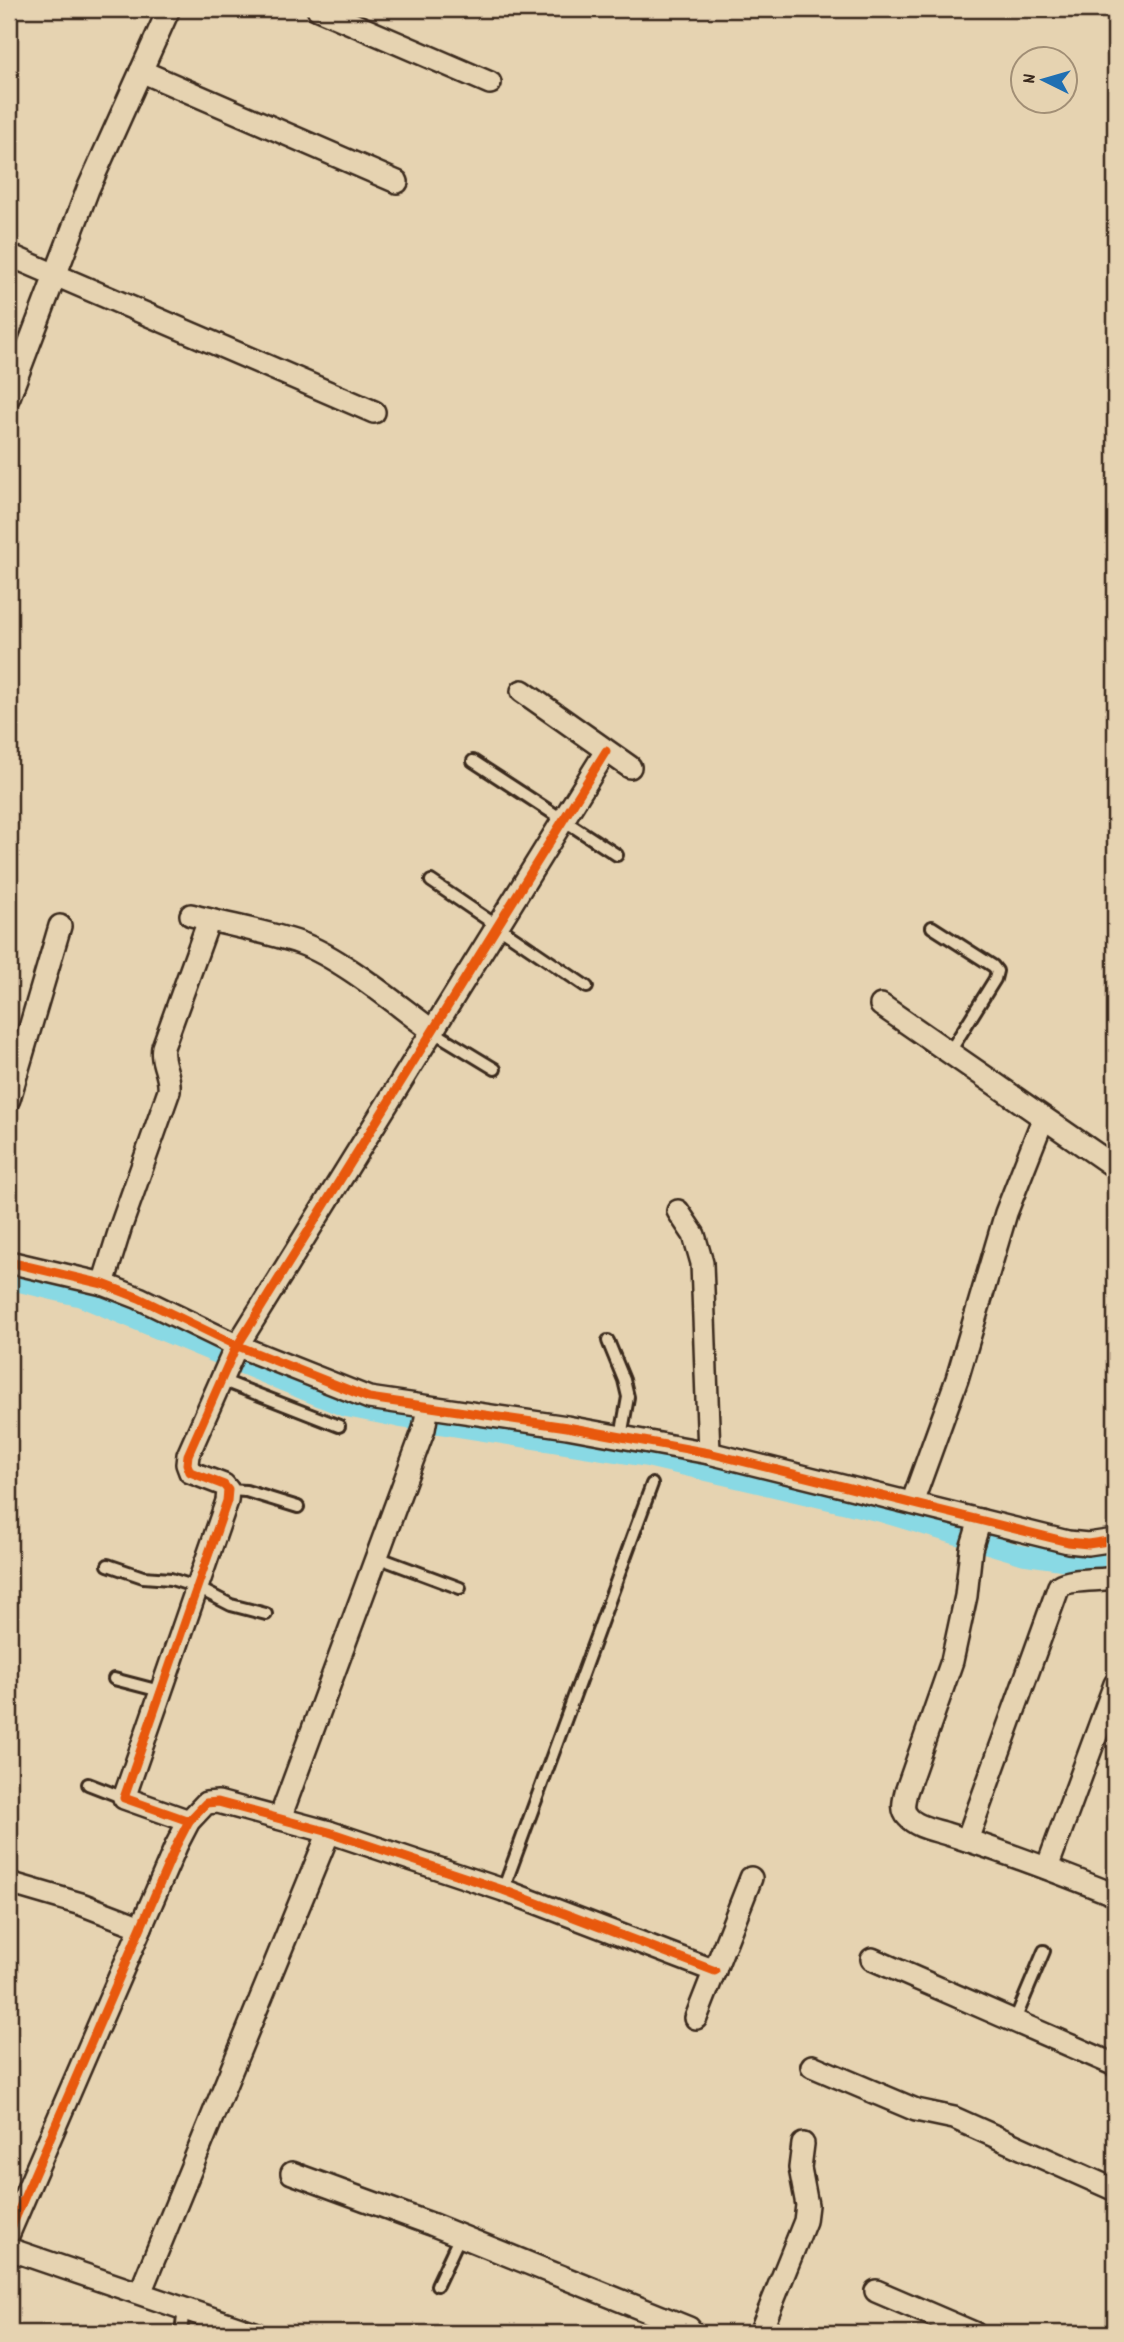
<svg xmlns="http://www.w3.org/2000/svg" width="1124" height="2342" font-family="Dekko,sans-serif">
	<style>
		.lines { fill: none; stroke-linecap: round; stroke-linejoin: round }
		.canal { stroke: #89d9e4; stroke-width: 19 }
		.lane-casing { stroke: #3b2a1e; stroke-width: 16 }
		.street-casing { stroke: #3b2a1e; stroke-width: 26 }
		.lane { stroke: #e6d3b1; stroke-width: 10 }
		.street { stroke: #e6d3b1; stroke-width: 21 }
		.cycleway-casing { stroke: #e6d3b1; stroke-width: 13 }
		.cycleway { stroke: #e8590c; stroke-width: 9 }
	</style>
	<rect width="100%" height="100%" fill="#e6d3b1"/>
	<filter id="ink" filterUnits="userSpaceOnUse"><feTurbulence type="fractalNoise" baseFrequency=".0143" numOctaves="2"/><feDisplacementMap in="SourceGraphic" scale="14" xChannelSelector="R" yChannelSelector="G"/><feConvolveMatrix kernelMatrix="1 2 1 2 8 2 1 2 1" color-interpolation-filters="sRGB"/></filter>
	<g filter="url(#ink)">
		<g class="lines">
			<polyline class="canal" points="9,1280 80,1297 344,1407 399,1418 645,1457 879,1512 1023,1555 1086,1564 1115,1555"/>
			<g class="lane-casing">
				<g id="lane">
					<polyline points="473,761 617,855"/>
					<polyline points="431,881 587,987"/>
					<polyline points="932,927 993,966 997,971 995,979 949,1053"/>
					<polyline points="434,1032 495,1069"/>
					<polyline points="608,1341 624,1380 628,1397 621,1437"/>
					<polyline points="221,1380 339,1426"/>
					<polyline points="228,1490 246,1491 298,1507"/>
					<polyline points="377,1557 460,1588"/>
					<polyline points="108,1565 143,1577 171,1579 196,1587 231,1605 266,1614"/>
					<polyline points="114,1679 160,1691"/>
					<polyline points="88,1784 124,1798"/>
					<polyline points="503,1890 652,1484"/>
					<polyline points="1015,2020 1044,1951"/>
					<polyline points="437,2285 460,2236"/>
					<polyline points="181,2333 184,2308"/>
				</g>
			</g>
			<g class="street-casing">
				<g id="street">
					<polyline points="318,9 490,83"/>
					<polyline points="141,71 397,182"/>
					<polyline points="9,255 374,412"/>
					<polyline points="9,397 88,189 169,9"/>
					<polyline points="522,691 630,767"/>
					<path d="M 191,915 C 227,925 265,931 300,943 C 342,958 397,1005 434,1032"/>
					<polyline points="881,1005 1115,1167"/>
					<polyline points="9,1099 60,926"/>
					<polyline points="678,1211 694,1235 702,1263 709,1453"/>
					<polyline points="9,1262 103,1284 139,1298 238,1346 369,1398 567,1427 709,1453 1068,1542 1088,1544 1115,1540"/>
					<path d="M 103,1284 L 121,1226 L 169,1091 C 171,1074 160,1063 163,1047 L 209,920"/>
					<polyline points="912,1503 957,1379 1006,1213 1043,1119"/>
					<path d="M 980,1520 L 971,1549 L 966,1596 L 952,1661 L 906,1792 C 904,1801 901,1810 908,1817 C 916,1827 935,1830 947,1834 C 1004,1851 1060,1873 1115,1895"/>
					<polyline points="280,1818 424,1429 428,1407"/>
					<polyline points="189,1821 124,1798 227,1501 228,1490 224,1485 190,1472 187,1464 188,1455 234,1351 606,751"/>
					<path d="M 967,1840 L 1059,1586 C 1071,1578 1099,1581 1115,1578"/>
					<polyline points="1047,1868 1115,1684"/>
					<polyline points="9,1883 81,1904 141,1927"/>
					<polyline points="872,1959 1115,2065"/>
					<polyline points="696,2018 751,1878"/>
					<polyline points="812,2066 916,2110 954,2118 1115,2190"/>
					<polyline points="292,2173 431,2224 689,2328 693,2333"/>
					<polyline points="9,2233 176,1846 189,1821 206,1803 218,1802 329,1832 503,1890 715,1971"/>
					<polyline points="9,2249 255,2333"/>
					<polyline points="876,2291 974,2333"/>
					<polyline points="140,2293 329,1832"/>
					<polyline points="760,2333 805,2221 807,2205 800,2168 803,2144"/>
				</g>
			</g>
			<use href="#lane" class="lane"/>
			<use href="#street" class="street"/>
			<g class="cycleway-casing">
				<g id="cycleway">
					<polyline points="9,1262 103,1284 139,1298 238,1346 369,1398 567,1427 709,1453 1068,1542 1088,1544 1115,1540"/>
					<polyline points="189,1821 124,1798 227,1501 228,1490 224,1485 190,1472 187,1464 188,1455 234,1351 606,751"/>
					<polyline points="9,2233 176,1846 189,1821 206,1803 218,1802 329,1832 503,1890 715,1971"/>
				</g>
			</g>
			<use href="#cycleway" class="cycleway"/>
		</g>
	</g>
	<rect width="1124" height="2342" fill="none" stroke="#e6d3b1" stroke-width="35"/>
	<rect x="18" y="18" width="1089" height="2307" fill="none" stroke="#3b2a1e" stroke-width="2.5" filter="url(#ink)"/>
	<g transform="translate(1044 80) rotate(275)"><circle r="33" fill="#e6d3b1" stroke="#a28f76" stroke-width="2"/>
	<path d="M0-5L12 26L0 18L-12 26Z" fill="#1f6fb2"/>
	<text y="-10" font-size="19" font-weight="bold" text-anchor="middle" fill="#3b2a1e">N</text>
	</g>
</svg>
